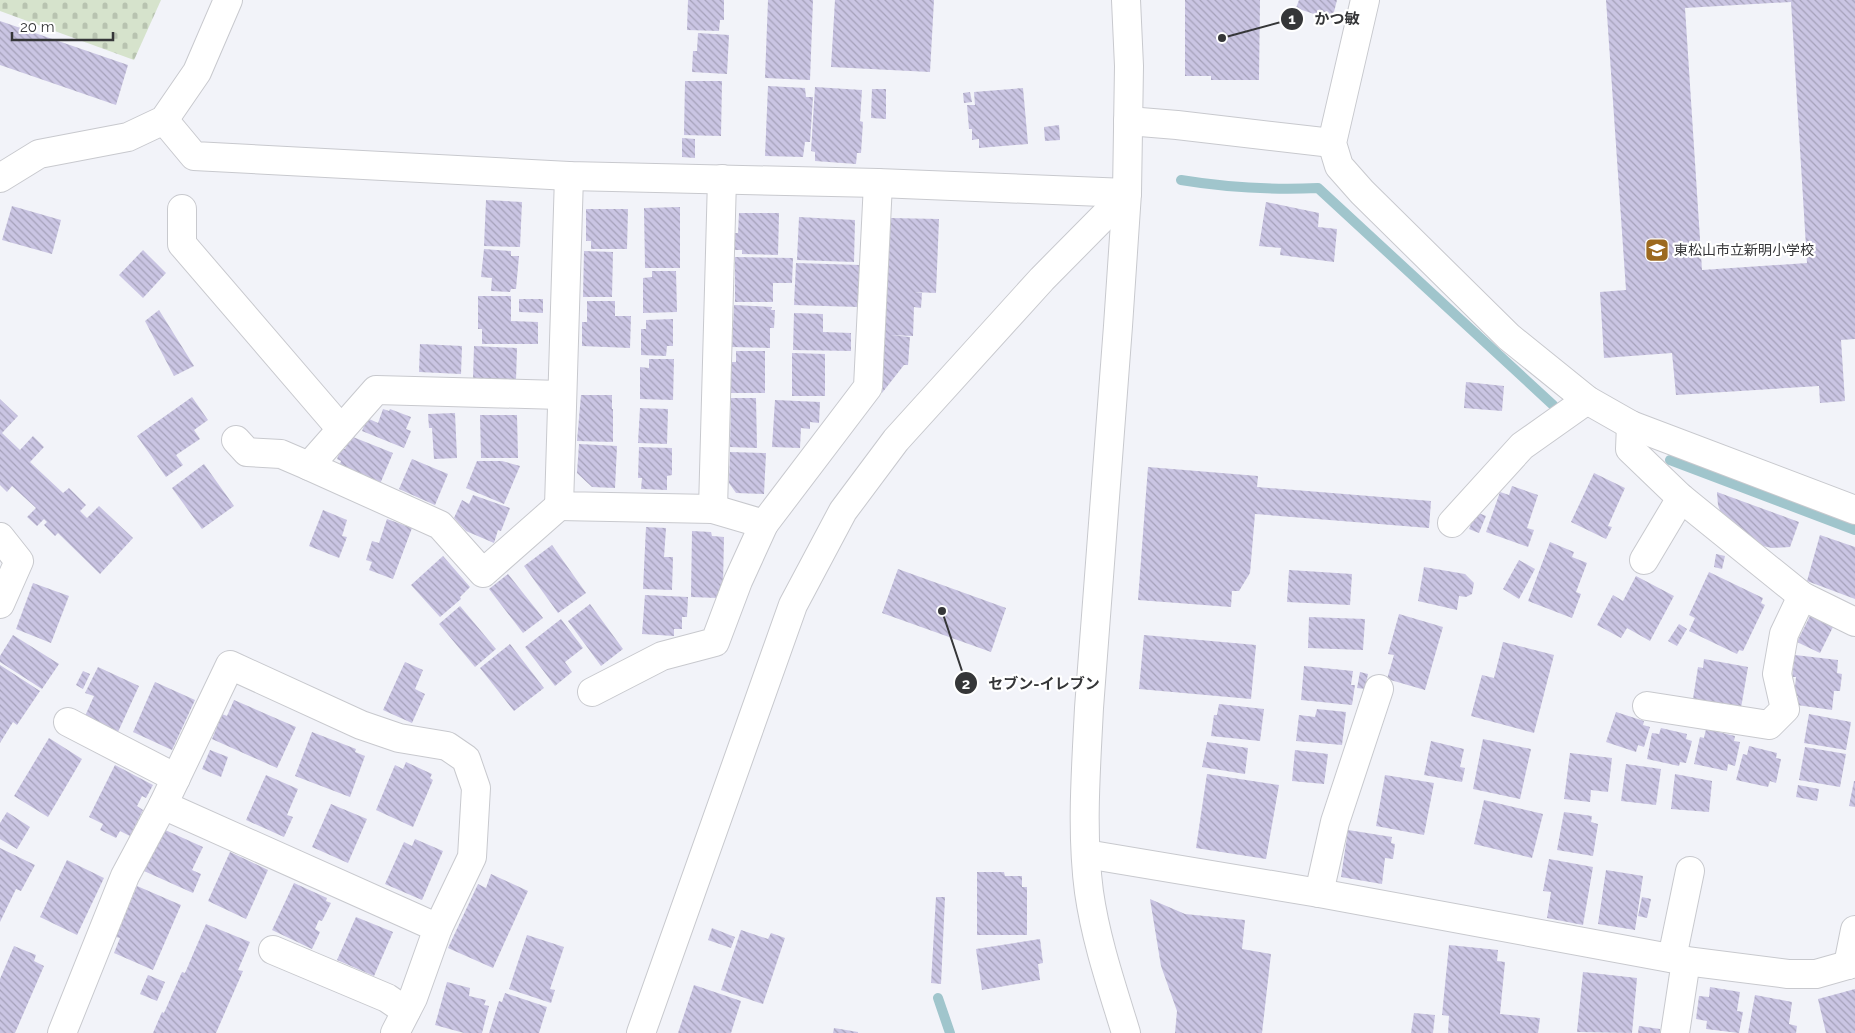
<svg xmlns="http://www.w3.org/2000/svg" width="1855" height="1033" font-family="Raleway,'Noto Sans JP',sans-serif">
	<style>
		.cemetery { fill: url(#cemetery-stones) }
		.lines { fill: none; stroke-linecap: round; stroke-linejoin: round }
		.stream { stroke: #a0c5cc; stroke-width: 10 }
		.building { fill: url(#building-back-hatch); fill-rule: evenodd }
		.minor-casing { stroke: #c8c9ce; stroke-width: 30 }
		.minor { stroke: #fff; stroke-width: 28 }
		.labels { text-anchor: middle; stroke-width: 4.5; stroke-linejoin: round; paint-order: stroke }
		.poi-label { font-size: 14px; fill: #353638; stroke: #fff; text-anchor: start }
		.leader { fill: none; stroke: #353638; stroke-width: 2 }
		.callout-dot { fill: #353638; stroke: #fff; stroke-width: 2 }
		.mark-label { font-size: 15px; text-anchor: middle; font-weight: bold; fill: #fff }
		.callout-label { font-size: 15px; text-anchor: middle; font-weight: bold; fill: #353638; stroke: #fff; stroke-width: 4.5; stroke-linejoin: round; paint-order: stroke }
	</style>
	<defs>
		<pattern id="cemetery-stones" width="16" height="16" patternUnits="userSpaceOnUse" patternTransform="scale(1.25)"><rect width="16" height="16" fill="#d6e3cc"/><path d="M2 7V4a2 2 0 0 1 4 0v3zM10 15v-3a2 2 0 0 1 4 0v3z" fill="#b8c3b0"/></pattern>
		<pattern id="building-back-hatch" width="6" height="6" patternUnits="userSpaceOnUse" patternTransform="scale(1.25)"><rect width="6" height="6" fill="#cac5e3"/><path d="M-1 5l2 2M0 0l6 6M5-1l2 2" fill="none" stroke="#a5a1b9"/></pattern>
	</defs>
	<rect width="100%" height="100%" fill="#f2f3f9"/>
	<polygon class="cemetery" points="0,0 161,0 134,60 0,11"/>
	<g class="lines">
		<g class="stream">
			<path d="M 1181,180 C 1229,188 1270,190 1318,188 L 1553,405"/>
			<polyline points="1670,460 1855,530"/>
			<polyline points="938,998 950,1033"/>
		</g>
	</g>
	<g class="building">
		<polygon points="688,0 724,0 724,20 720,20 719,31 687,30"/>
		<polygon points="768,0 813,0 810,80 765,78"/>
		<polygon points="835,0 934,0 930,72 831,67"/>
		<polygon points="1185,0 1260,0 1259,80 1211,80 1211,76 1185,76"/>
		<polygon points="1299,0 1337,0 1332,20 1296,8"/>
		<path d="M 1606,0 L 1855,0 L 1855,339 L 1841,340 L 1845,401 L 1820,403 L 1819,386 L 1676,395 L 1672,353 L 1604,358 L 1600,292 L 1626,290 ZM 1791,2 L 1807,263 L 1702,270 L 1685,8 Z"/>
		<polygon points="0,21 128,65 116,105 0,65"/>
		<polygon points="698,33 729,35 727,74 692,72 693,51 697,51"/>
		<polygon points="685,81 722,81 721,136 684,135"/>
		<polygon points="768,86 805,88 806,97 813,97 810,142 805,142 803,157 765,156"/>
		<polygon points="815,87 862,90 860,121 863,122 861,153 857,153 856,164 815,161 815,152 811,151"/>
		<polygon points="1023,88 1028,144 979,148 979,139 972,140 972,129 969,129 967,105 975,105 974,92"/>
		<polygon points="872,89 886,89 886,119 871,118"/>
		<polygon points="970,92 972,102 964,103 963,93"/>
		<polygon points="1059,125 1060,140 1045,141 1044,127"/>
		<polygon points="682,138 695,139 695,158 682,157"/>
		<polygon points="486,200 522,202 520,247 484,246"/>
		<polygon points="1266,202 1319,213 1318,227 1337,229 1334,262 1280,255 1281,248 1259,246"/>
		<polygon points="12,206 61,220 52,254 2,240"/>
		<polygon points="680,207 680,268 645,268 644,208"/>
		<polygon points="586,209 628,209 627,249 591,249 591,241 586,241"/>
		<polygon points="739,213 779,213 778,255 742,254 742,250 735,250 735,233 738,233"/>
		<polygon points="799,217 855,220 854,262 797,260"/>
		<polygon points="890,218 939,219 936,293 914,292 922,293 921,308 914,307 913,336 890,335 910,337 908,365 904,365 882,393"/>
		<polygon points="484,249 511,251 511,256 519,256 516,289 511,289 510,292 491,291 492,278 481,277"/>
		<polygon points="143,250 166,273 143,298 119,275"/>
		<polygon points="584,251 613,252 612,297 583,297"/>
		<polygon points="735,257 793,258 792,283 773,283 773,302 735,302"/>
		<polygon points="796,263 860,265 858,307 794,305"/>
		<polygon points="652,271 676,271 677,312 643,313 643,278 652,277"/>
		<polygon points="478,296 511,296 511,321 538,322 538,344 482,344 482,329 478,329"/>
		<polygon points="519,299 543,299 543,313 519,312"/>
		<polygon points="587,301 615,301 615,316 631,316 630,348 582,346 582,322 587,322"/>
		<polygon points="734,305 772,307 771,310 775,310 774,328 770,328 770,348 732,347"/>
		<polygon points="159,310 194,366 174,376 145,321"/>
		<polygon points="794,313 823,314 823,332 851,333 851,351 793,350"/>
		<polygon points="673,319 673,346 667,346 666,356 641,355 641,329 646,329 646,320"/>
		<polygon points="420,344 462,346 461,374 419,372"/>
		<polygon points="474,346 517,348 516,380 473,379"/>
		<polygon points="736,351 765,351 765,393 731,393 731,362 736,362"/>
		<polygon points="792,353 825,354 825,396 792,396"/>
		<polygon points="649,359 674,359 673,400 640,399 640,367 649,368"/>
		<polygon points="1466,382 1504,386 1502,411 1464,408"/>
		<polygon points="581,395 612,395 612,409 613,409 613,442 577,441"/>
		<polygon points="192,397 208,420 194,430 200,439 176,455 183,465 166,477 137,436"/>
		<polygon points="731,398 756,398 757,448 730,447"/>
		<polygon points="0,399 18,416 2,433 20,450 33,436 44,447 30,462 63,493 69,488 86,505 80,511 87,518 99,506 133,538 100,574 58,533 55,536 44,525 47,522 44,519 37,526 27,517 36,508 12,486 7,492 0,485"/>
		<polygon points="775,400 820,402 819,423 810,422 810,429 801,428 800,448 772,447"/>
		<polygon points="640,408 668,409 667,444 638,443"/>
		<polygon points="383,409 389,411 390,409 411,417 406,429 411,431 404,448 362,431 367,418 378,423"/>
		<polygon points="455,413 457,458 434,459 432,428 429,428 428,414"/>
		<polygon points="480,415 517,415 518,458 481,458"/>
		<polygon points="353,437 393,453 380,484 339,467 341,461 337,459 341,448 345,449 348,441"/>
		<polygon points="579,444 617,446 615,488 592,487 577,473"/>
		<polygon points="639,447 672,448 672,475 667,476 667,490 641,489 642,478 638,478"/>
		<polygon points="730,452 766,453 764,494 736,493 729,483"/>
		<polygon points="412,459 448,474 435,505 399,489"/>
		<polygon points="477,461 502,461 520,466 504,504 466,488"/>
		<polygon points="204,464 234,506 202,529 172,488"/>
		<polygon points="1148,467 1258,476 1257,487 1431,501 1429,528 1255,514 1250,573 1239,591 1232,591 1231,607 1138,600"/>
		<polygon points="1594,473 1625,488 1608,526 1612,527 1606,539 1571,522"/>
		<polygon points="1512,486 1538,495 1527,528 1534,530 1528,547 1486,532 1500,492 1509,495"/>
		<polygon points="1717,492 1799,522 1790,547 1772,548 1754,544 1723,519 1718,505"/>
		<polygon points="473,495 510,508 501,531 498,530 494,543 466,531 454,518 462,500 469,504"/>
		<polygon points="323,510 347,520 342,536 347,537 339,558 309,546"/>
		<polygon points="1476,512 1486,516 1479,533 1469,529"/>
		<polygon points="387,519 412,528 393,579 369,570 372,562 366,560 372,541 379,543"/>
		<polygon points="646,527 666,528 664,557 673,557 672,590 643,589"/>
		<polygon points="692,531 711,532 712,536 724,537 723,584 718,598 691,597"/>
		<polygon points="1820,535 1855,547 1855,599 1807,581"/>
		<polygon points="1550,542 1574,552 1572,557 1587,563 1576,592 1581,594 1572,618 1528,601"/>
		<polygon points="552,545 586,593 558,613 524,566"/>
		<polygon points="1716,554 1725,556 1722,569 1714,567"/>
		<polygon points="443,556 470,587 460,597 461,599 440,617 411,585"/>
		<polygon points="1519,560 1535,569 1519,599 1503,589"/>
		<polygon points="1424,567 1465,574 1474,583 1472,594 1466,597 1459,596 1457,610 1418,601"/>
		<polygon points="898,569 1006,608 991,652 882,613"/>
		<polygon points="1289,570 1352,574 1350,605 1287,602"/>
		<polygon points="1709,572 1763,598 1761,603 1765,605 1743,651 1739,650 1737,654 1689,631 1695,618 1689,615"/>
		<polygon points="508,574 543,618 523,633 489,589"/>
		<polygon points="1636,576 1674,596 1650,641 1627,628 1621,638 1597,625 1613,595 1623,601"/>
		<polygon points="33,583 69,596 51,643 16,629"/>
		<polygon points="645,595 688,597 687,617 682,617 682,629 674,629 674,636 642,634"/>
		<polygon points="590,604 623,649 601,666 568,621"/>
		<polygon points="460,606 496,649 475,667 439,624"/>
		<polygon points="1399,614 1443,627 1425,690 1387,679 1394,655 1388,654"/>
		<polygon points="1810,616 1833,627 1820,653 1797,642"/>
		<polygon points="1309,617 1365,619 1363,650 1308,648"/>
		<polygon points="561,619 583,648 565,662 572,672 555,686 525,647"/>
		<polygon points="1679,624 1687,629 1677,646 1668,641"/>
		<polygon points="13,635 59,664 42,689 0,662 0,656"/>
		<polygon points="1144,635 1256,645 1251,699 1139,689"/>
		<polygon points="1503,642 1554,655 1534,733 1471,716 1482,675 1494,678"/>
		<polygon points="510,644 544,688 514,711 480,668"/>
		<polygon points="1795,655 1838,660 1837,673 1842,674 1840,691 1834,691 1832,710 1797,705 1798,696 1794,696 1796,677 1792,677"/>
		<polygon points="1704,659 1748,667 1741,708 1693,699 1698,667 1703,668"/>
		<polygon points="405,662 423,670 415,689 425,694 412,723 383,710"/>
		<polygon points="0,665 40,691 17,725 13,722 0,743"/>
		<polygon points="1304,666 1353,671 1351,685 1355,685 1352,705 1301,700"/>
		<polygon points="98,667 139,686 118,732 85,716 94,696 85,693"/>
		<polygon points="83,671 90,674 83,689 76,685"/>
		<polygon points="1360,672 1368,674 1365,689 1357,688"/>
		<polygon points="155,682 195,700 172,750 133,732"/>
		<polygon points="234,700 296,727 277,768 212,739 222,714 227,716"/>
		<polygon points="1219,704 1264,709 1260,741 1211,736 1214,715 1217,715"/>
		<polygon points="1317,709 1346,712 1342,745 1296,741 1299,715 1315,717"/>
		<polygon points="1616,712 1644,721 1643,725 1650,727 1644,747 1638,745 1636,752 1606,742"/>
		<polygon points="1809,714 1851,722 1846,750 1804,743"/>
		<polygon points="1661,728 1687,734 1686,739 1692,741 1686,763 1680,762 1679,766 1647,759 1652,733 1659,734"/>
		<polygon points="1706,729 1735,736 1734,741 1740,742 1735,766 1728,764 1727,771 1694,764 1700,737 1704,738"/>
		<polygon points="312,732 356,749 355,752 365,756 350,797 295,776"/>
		<polygon points="49,738 82,759 48,817 14,796"/>
		<polygon points="1483,739 1531,749 1520,799 1473,789"/>
		<polygon points="1431,741 1464,749 1460,767 1465,768 1462,782 1424,775"/>
		<polygon points="1207,742 1248,748 1245,774 1202,767"/>
		<polygon points="1749,746 1777,753 1776,758 1781,759 1776,783 1770,781 1768,787 1736,780 1743,754 1747,755"/>
		<polygon points="1805,747 1846,754 1840,787 1799,780"/>
		<polygon points="210,750 228,757 221,777 202,769"/>
		<polygon points="1295,750 1328,754 1324,784 1292,781"/>
		<polygon points="1570,753 1612,758 1608,792 1591,790 1590,802 1564,799"/>
		<polygon points="406,762 432,774 430,778 433,780 413,827 376,810 395,765 403,769"/>
		<polygon points="1626,764 1661,769 1656,805 1621,801"/>
		<polygon points="115,765 153,785 146,798 142,796 137,806 143,810 130,836 120,831 116,838 100,830 103,824 89,817"/>
		<polygon points="1207,774 1279,785 1266,859 1196,848"/>
		<polygon points="1675,774 1712,781 1709,812 1671,809"/>
		<polygon points="266,775 298,789 287,815 293,817 284,837 246,820"/>
		<polygon points="1385,775 1434,783 1424,835 1376,826"/>
		<polygon points="1854,781 1855,781 1855,807 1849,806"/>
		<polygon points="1798,785 1819,789 1817,801 1796,797"/>
		<polygon points="1484,800 1543,814 1532,858 1474,844"/>
		<polygon points="331,804 367,819 348,863 312,847"/>
		<polygon points="7,812 30,827 17,849 0,839 0,823"/>
		<polygon points="1564,812 1592,816 1591,822 1598,824 1593,856 1557,850"/>
		<polygon points="163,829 203,847 192,870 201,874 193,893 144,871"/>
		<polygon points="1348,830 1392,837 1391,843 1395,844 1393,859 1385,858 1382,884 1341,877"/>
		<polygon points="415,839 443,851 422,900 385,884 404,842 412,846"/>
		<polygon points="0,848 35,865 21,891 16,889 0,922"/>
		<polygon points="230,852 268,870 246,919 208,901"/>
		<polygon points="1549,859 1593,867 1583,925 1547,918 1551,892 1543,891"/>
		<polygon points="67,860 104,878 77,935 40,917"/>
		<polygon points="1606,870 1643,876 1635,930 1598,924"/>
		<polygon points="977,872 1004,872 1005,876 1022,876 1022,887 1027,887 1027,935 977,935"/>
		<polygon points="491,874 528,891 493,968 448,948 478,884 486,888"/>
		<polygon points="294,883 327,898 326,901 331,903 322,921 319,920 315,929 320,932 312,949 272,930"/>
		<polygon points="137,886 181,905 153,970 114,953 120,938 116,937"/>
		<polygon points="936,897 945,897 941,984 931,983"/>
		<polygon points="1642,897 1651,899 1647,918 1638,916"/>
		<polygon points="1150,899 1185,914 1245,920 1242,949 1271,954 1262,1033 1175,1033 1177,1011 1161,966"/>
		<polygon points="356,917 393,932 374,976 337,960"/>
		<polygon points="206,924 250,942 238,970 243,971 216,1033 153,1033 162,1012 164,1013 182,972 185,973"/>
		<polygon points="712,928 735,937 731,948 708,940"/>
		<polygon points="741,930 768,939 771,933 785,938 763,1004 721,990"/>
		<polygon points="527,935 564,947 550,989 555,990 551,1003 509,989"/>
		<polygon points="1040,939 1043,963 1038,964 1040,980 982,990 976,949"/>
		<polygon points="1449,945 1498,950 1497,961 1505,962 1500,1014 1540,1018 1538,1033 1448,1033 1449,1016 1442,1015"/>
		<polygon points="14,946 36,955 34,961 44,966 15,1033 0,1033 0,979"/>
		<polygon points="1583,972 1637,978 1632,1033 1577,1032"/>
		<polygon points="148,975 165,982 157,1001 140,994"/>
		<polygon points="447,982 470,988 469,996 486,1000 484,1005 489,1006 482,1033 464,1033 435,1025"/>
		<polygon points="694,985 741,1001 731,1033 678,1033"/>
		<polygon points="1710,987 1740,992 1737,1011 1743,1012 1739,1033 1706,1029 1707,1021 1696,1019 1699,996 1709,997"/>
		<polygon points="1855,989 1855,1033 1826,1033 1818,999"/>
		<polygon points="505,993 547,1007 539,1033 489,1033 499,1001 502,1002"/>
		<polygon points="1755,995 1792,1002 1789,1024 1797,1026 1796,1033 1748,1033"/>
		<polygon points="1414,1013 1435,1015 1433,1033 1411,1033"/>
		<polygon points="1639,1026 1660,1029 1660,1033 1638,1033"/>
		<polygon points="834,1028 858,1032 858,1033 833,1033"/>
	</g>
	<g class="lines">
		<g class="minor-casing">
			<g id="minor">
				<path d="M 1126,0 L 1129,66 L 1127,193 L 1118,326 L 1089,708 C 1086,769 1081,832 1089,892 C 1096,941 1112,987 1126,1033"/>
				<polyline points="1365,0 1332,143 1339,166 1362,192 1509,337 1587,400 1631,425 1855,510"/>
				<polyline points="164,120 194,156 569,176 878,183 1127,193"/>
				<polyline points="1128,121 1177,125 1332,143"/>
				<polyline points="569,176 559,506 713,509 764,524 868,387 878,183"/>
				<polyline points="0,178 39,154 128,137 164,120 197,72 228,0"/>
				<polyline points="182,209 182,244 341,429"/>
				<polyline points="1631,425 1630,449 1681,498 1802,596 1855,622"/>
				<polyline points="236,440 247,452 281,454 309,466"/>
				<polyline points="559,506 483,573 440,525 309,466 376,390 561,395"/>
				<polyline points="713,509 722,179"/>
				<polyline points="1452,523 1522,446 1587,400"/>
				<polyline points="0,537 19,561 0,604"/>
				<polyline points="1644,560 1681,498"/>
				<polyline points="592,692 662,656 715,642 738,581 764,524"/>
				<polyline points="1647,706 1769,725 1785,709 1777,674 1784,634 1802,596"/>
				<polyline points="68,722 176,778"/>
				<polyline points="163,805 438,928"/>
				<polyline points="1086,854 1319,893 1686,961 1788,974 1816,974 1855,963"/>
				<polyline points="1319,893 1335,822 1379,689"/>
				<polyline points="273,950 387,998 406,1011"/>
				<polyline points="1672,958 1690,871"/>
				<polyline points="1848,965 1855,930"/>
				<polyline points="62,1033 125,876 163,805 230,665 361,725 399,738 447,746 466,759 476,788 472,857 438,928 413,998 395,1033"/>
				<polyline points="641,1033 793,605 843,511 896,440 1042,279 1127,193"/>
				<polyline points="1675,1033 1686,961"/>
			</g>
		</g>
		<use href="#minor" class="minor"/>
	</g>
	<defs>
		<g id="school-square" transform="scale(1.25)"><rect x="-9" y="-9" width="18" height="18" rx="4" fill="#9c691f" stroke="#fff"/><path d="M0-5L7-2L0 1L-7-2ZM-4 1L0 2.5L4 1V4Q0 6-4 4Z" fill="#fff"/></g>
	</defs>
	<g fill-rule="evenodd">
		<use href="#school-square" x="1657" y="250"/>
	</g>
	<g class="labels">
		<g class="poi-label">
			<text x="1674" y="255">東松山市立新明小学校</text>
		</g>
	</g>
	<path class="leader" d="M1222 38L1292 19M942 611L966 683"/>
	<g class="callout-dot">
		<circle cx="1222" cy="38" r="5"/>
		<circle cx="942" cy="611" r="5"/>
		<circle cx="1292" cy="19" r="12"/>
		<circle cx="966" cy="683" r="12"/>
	</g>
	<g class="mark-label">
		<text x="1292" y="24">1</text>
		<text x="966" y="689">2</text>
	</g>
	<g class="callout-label">
		<text x="1337" y="24">かつ敏</text>
		<text x="1044" y="689">セブン-イレブン</text>
	</g>
	<path d="M12 32v8h101v-8" fill="none" stroke="#353638" stroke-width="2.5"/>
	<text x="20" y="32" font-size="15" fill="#353638" stroke="#ffffff" stroke-width="4" paint-order="stroke">20 m</text>
</svg>
